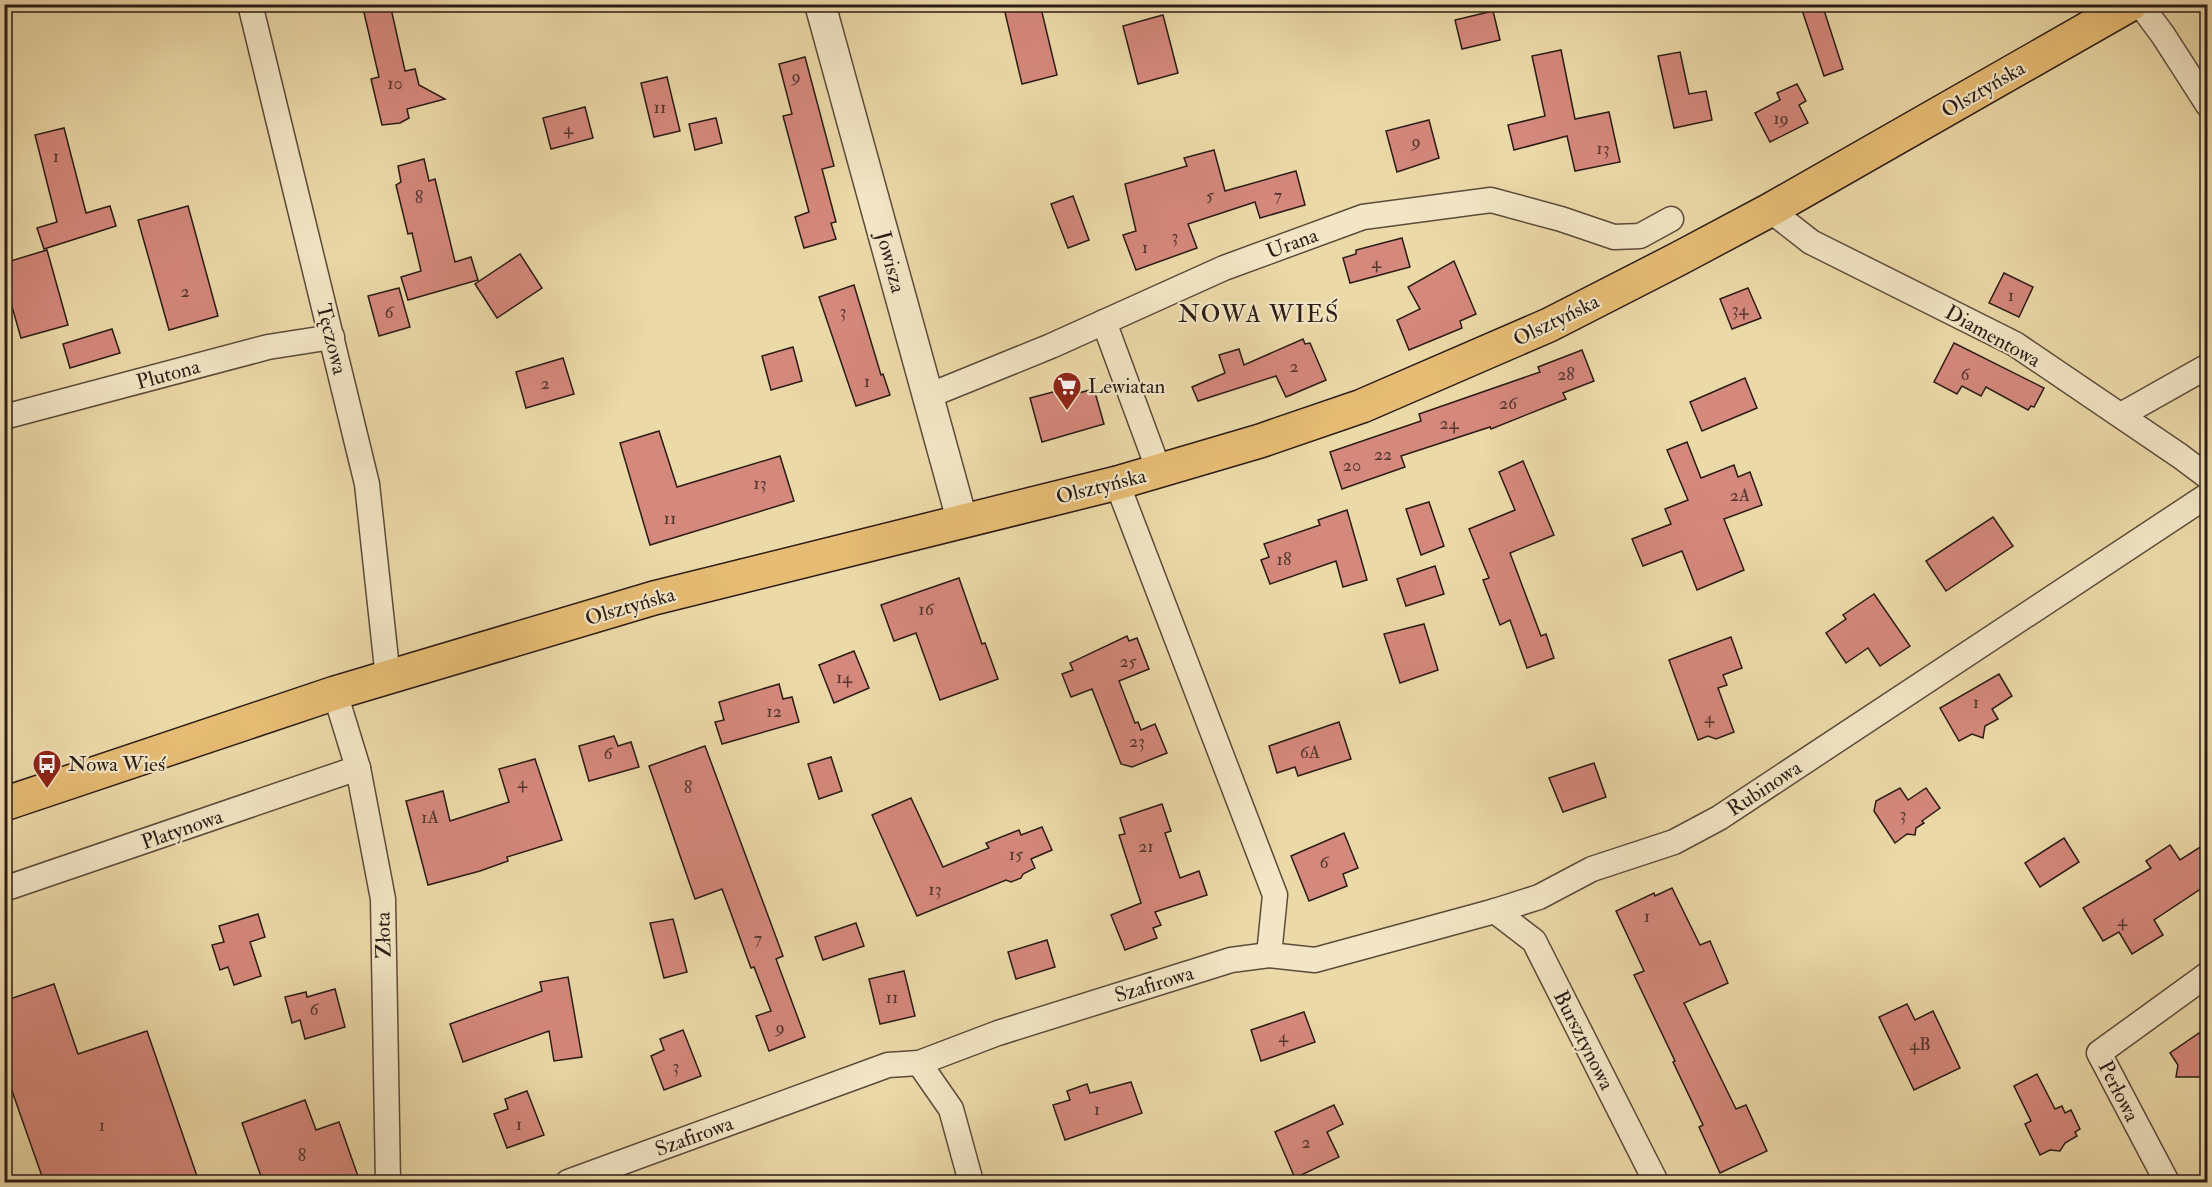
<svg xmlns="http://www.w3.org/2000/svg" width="2212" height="1187" font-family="'IM FELL Double Pica',serif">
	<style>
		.building { fill: #d5887c; stroke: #2b1c16; stroke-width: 1.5 }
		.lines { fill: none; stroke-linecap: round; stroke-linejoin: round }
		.minor-casing { stroke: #5b4b3a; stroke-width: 27 }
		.tertiary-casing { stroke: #5b4b3a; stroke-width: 33 }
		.primary-casing { stroke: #2b1c16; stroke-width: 36 }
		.minor { stroke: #f3e6c6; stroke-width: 24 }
		.tertiary { stroke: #f3e6c6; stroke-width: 30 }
		.primary { stroke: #e6bc74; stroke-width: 33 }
		.labels { text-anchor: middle; stroke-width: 4.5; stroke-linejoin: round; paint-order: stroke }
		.number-label { font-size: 18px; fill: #563730 }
		.street-label { font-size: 21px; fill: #2b1c16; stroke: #f3e6c6 }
		.poi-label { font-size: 21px; fill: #2b1c16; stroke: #f3e6c6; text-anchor: start }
		.quarter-label { font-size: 24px; letter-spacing: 1.5px; fill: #2b1c16; stroke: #f3e6c6 }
	</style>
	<rect width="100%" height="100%" fill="#ecd9a8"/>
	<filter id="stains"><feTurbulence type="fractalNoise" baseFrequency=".00333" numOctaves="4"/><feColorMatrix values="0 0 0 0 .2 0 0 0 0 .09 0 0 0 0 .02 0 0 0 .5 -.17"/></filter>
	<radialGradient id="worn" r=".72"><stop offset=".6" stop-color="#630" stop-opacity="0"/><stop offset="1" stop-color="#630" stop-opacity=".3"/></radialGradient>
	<g class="building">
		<polygon points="362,4 390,4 405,71 415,69 419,85 445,99 407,109 409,118 400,123 382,125 371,79 379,77"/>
		<polygon points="1003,4 1040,4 1057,75 1022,84"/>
		<polygon points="1800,4 1822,4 1843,69 1824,76"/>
		<polygon points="1493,11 1500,40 1462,49 1455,20"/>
		<polygon points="1163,15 1178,73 1138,84 1123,26"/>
		<polygon points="1561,50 1575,119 1609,112 1620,162 1575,171 1567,136 1514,150 1508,125 1545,116 1532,56"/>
		<polygon points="1680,52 1689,94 1706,91 1712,120 1674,128 1658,56"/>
		<polygon points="805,57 834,166 822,169 836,222 831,223 836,239 804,248 795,217 809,212 783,116 792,114 779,64"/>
		<polygon points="667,77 680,131 654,137 641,83"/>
		<polygon points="1797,84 1806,101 1799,105 1808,123 1770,142 1755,113 1780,100 1777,93"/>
		<polygon points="585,107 593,138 551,149 543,118"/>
		<polygon points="716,118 722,143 695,150 689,124"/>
		<polygon points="1429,120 1439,158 1397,172 1386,131"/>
		<polygon points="64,128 86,213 110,206 116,226 44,249 37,228 57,222 35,135"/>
		<polygon points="1214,150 1225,191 1296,171 1305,205 1260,218 1255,202 1188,224 1197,248 1136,270 1123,235 1136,231 1125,184 1187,166 1184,158"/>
		<polygon points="424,159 429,181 435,179 455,262 471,257 478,280 408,300 401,277 421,271 412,233 408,234 396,185 401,182 398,166"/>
		<polygon points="1073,196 1089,240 1068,248 1051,204"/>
		<polygon points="188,206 218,316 169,330 138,220"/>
		<polygon points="1402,238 1410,267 1350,283 1343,258 1356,254 1356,250"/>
		<polygon points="47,250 68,325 21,338 4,279 4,263"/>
		<polygon points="520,254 542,288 497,318 475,284"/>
		<polygon points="1454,261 1476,314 1460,321 1462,328 1409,350 1397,320 1420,309 1408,287"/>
		<polygon points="2004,273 2033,287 2019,317 1989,303"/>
		<polygon points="854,285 881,375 883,374 890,395 856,406 819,297"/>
		<polygon points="399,288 410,327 379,336 368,296"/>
		<polygon points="1748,288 1761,318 1732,329 1720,299"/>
		<polygon points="112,329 120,353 70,368 63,344"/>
		<polygon points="1303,339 1305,344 1310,343 1326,380 1286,397 1276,376 1198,401 1192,387 1225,373 1219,355 1239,349 1244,365"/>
		<polygon points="1954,343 2044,388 2034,407 2031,406 2028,410 1986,387 1981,396 1962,386 1957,394 1934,382"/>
		<polygon points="793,347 802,381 771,390 762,356"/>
		<polygon points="1582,350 1594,381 1563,393 1566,399 1491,429 1490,427 1401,456 1405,467 1342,489 1330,452 1421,421 1419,414 1540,372 1538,367"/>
		<polygon points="563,358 574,394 526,408 516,372"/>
		<polygon points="1745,378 1757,408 1702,431 1690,402"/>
		<polygon points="1094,389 1104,424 1042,442 1030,398 1057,391 1059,398"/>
		<polygon points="659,431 677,487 780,456 794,501 650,545 620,443"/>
		<polygon points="1687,442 1701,478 1734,465 1738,477 1750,472 1762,505 1724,519 1744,570 1697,590 1682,551 1643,566 1632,539 1671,524 1665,509 1688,500 1667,450"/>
		<polygon points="1523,461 1554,535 1510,553 1541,636 1546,634 1554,658 1527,668 1510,620 1500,625 1483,580 1489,578 1469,529 1515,510 1499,472"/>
		<polygon points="1429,502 1444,546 1421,555 1406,509"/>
		<polygon points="1347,510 1367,580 1343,587 1336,561 1270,584 1261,560 1269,557 1264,544 1320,525 1318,520"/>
		<polygon points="1993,517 2013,546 1946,591 1926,561"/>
		<polygon points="1435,566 1444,594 1406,606 1397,579"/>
		<polygon points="959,578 982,644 985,643 998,679 940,700 916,633 894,641 881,605"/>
		<polygon points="1874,594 1910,646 1880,666 1868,648 1846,663 1826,633 1846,619 1843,615"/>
		<polygon points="1424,624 1438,670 1400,683 1384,634"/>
		<polygon points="1127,636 1129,641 1137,638 1149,669 1119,681 1135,723 1138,722 1141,730 1155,724 1167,753 1132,767 1121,764 1092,689 1071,697 1062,674 1073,670 1070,663"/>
		<polygon points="1731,637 1742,668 1723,675 1727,685 1718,688 1734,732 1716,739 1708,736 1698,740 1669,660"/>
		<polygon points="854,651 869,688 834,703 819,665"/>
		<polygon points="1999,674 2012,696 1992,709 1998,719 1985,726 1983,738 1972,734 1959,741 1940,708"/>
		<polygon points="779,684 783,699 792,697 799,722 722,744 715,722 724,720 719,702"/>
		<polygon points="1339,722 1351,759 1298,776 1295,767 1277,773 1269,746"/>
		<polygon points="614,736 618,746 631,742 639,767 589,781 579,746"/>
		<polygon points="705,746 783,956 776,959 805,1037 769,1051 756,1016 771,1011 754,967 751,968 722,889 695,899 649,766"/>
		<polygon points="831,757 842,791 819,799 808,764"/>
		<polygon points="535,759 562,840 507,857 508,861 480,871 428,885 406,801 443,791 450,821 509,802 499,769"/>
		<polygon points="1594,763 1606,797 1563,812 1549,778"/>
		<polygon points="1900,788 1908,800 1926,788 1940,808 1922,821 1924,823 1916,828 1915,835 1907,834 1895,843 1874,811 1876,801"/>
		<polygon points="911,798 943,867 989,848 986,843 1019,830 1021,835 1042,827 1052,850 1031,859 1035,868 1023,874 1021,878 1011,882 1006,880 917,916 872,815"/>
		<polygon points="1162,804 1171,831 1165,833 1180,878 1199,871 1207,895 1155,912 1161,925 1153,928 1157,938 1125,950 1111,915 1141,903 1119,835 1125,834 1120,818"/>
		<polygon points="1344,833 1358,868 1343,874 1347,886 1309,901 1291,856"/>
		<polygon points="2064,838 2079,862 2040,887 2025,863"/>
		<polygon points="2208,842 2208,884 2154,920 2163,935 2132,954 2119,932 2103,941 2083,908 2151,868 2146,861 2170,845 2180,860"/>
		<polygon points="1672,888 1700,945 1710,941 1728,983 1684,1003 1736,1109 1746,1105 1767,1151 1720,1173 1699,1127 1703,1125 1673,1062 1675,1061 1634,975 1644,971 1616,911 1654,893 1655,896"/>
		<polygon points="258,914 265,937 250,942 261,976 234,985 228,967 220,970 212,945 224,942 219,926"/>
		<polygon points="673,919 687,972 664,978 650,923"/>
		<polygon points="856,923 864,946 823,960 815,937"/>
		<polygon points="1047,940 1055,967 1016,979 1008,952"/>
		<polygon points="904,971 915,1016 880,1024 869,979"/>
		<polygon points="568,977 582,1057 554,1061 549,1031 463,1062 450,1024 542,991 540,982"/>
		<polygon points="54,984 78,1054 147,1031 199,1182 44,1182 4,1068 4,1001"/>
		<polygon points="335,989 345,1027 305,1039 300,1020 292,1023 285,997 306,992 307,997"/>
		<polygon points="1907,1004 1915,1020 1933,1011 1960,1068 1914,1090 1879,1017"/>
		<polygon points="1304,1012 1315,1042 1261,1061 1251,1030"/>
		<polygon points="683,1030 701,1076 664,1090 651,1056 664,1050 660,1039"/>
		<polygon points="2199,1033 2208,1045 2208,1077 2176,1077 2178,1065 2170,1053"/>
		<polygon points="2037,1074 2055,1109 2062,1106 2065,1113 2071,1110 2080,1129 2075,1132 2077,1136 2065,1143 2060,1151 2050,1150 2040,1155 2025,1124 2031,1121 2014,1086"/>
		<polygon points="1131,1082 1142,1113 1065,1140 1053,1105 1070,1100 1067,1091 1087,1084 1090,1093"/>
		<polygon points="527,1091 544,1135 507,1148 494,1114 508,1109 505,1099"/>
		<polygon points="305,1100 316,1130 339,1122 360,1182 263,1182 242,1123"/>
		<polygon points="1334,1105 1343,1124 1327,1132 1339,1157 1295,1178 1275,1132"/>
	</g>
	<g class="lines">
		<g class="minor-casing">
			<g id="minor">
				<polyline points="250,4 367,484 388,678"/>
				<polyline points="2140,4 2163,35 2208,105"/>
				<polyline points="1770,210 1811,242 2015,344 2180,456 2208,477"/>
				<polyline points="1104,322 1159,471"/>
				<polyline points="928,396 1051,346 1224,268 1363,217 1491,200 1561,219 1614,237 1640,236 1671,219"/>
				<polyline points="2121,415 2208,366"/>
				<polyline points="4,417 268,347 332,337"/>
				<polyline points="1117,483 1275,895 1269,955"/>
				<polyline points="335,693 358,768 383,899 388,1182"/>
				<polyline points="4,889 358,768"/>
				<polyline points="1495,911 1534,941 1656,1182"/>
				<polyline points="919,1063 951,1109 971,1182"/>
				<polyline points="568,1182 888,1065 919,1063 998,1033 1231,960 1269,955 1315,960 1495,911 1539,897 1592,869 1674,842 1719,818 2208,495"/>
				<polyline points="2167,1182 2099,1053 2208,974"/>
			</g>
		</g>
		<g class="tertiary-casing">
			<polyline id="tertiary" points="820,4 962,520"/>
		</g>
		<g class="primary-casing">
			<polyline id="primary" points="4,804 335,693 654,598 1117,483 1260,441 1362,406 1549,325 1678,259 1770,210 2131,4"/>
		</g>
		<use href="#minor" class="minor"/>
		<use href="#tertiary" class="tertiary"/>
		<use href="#primary" class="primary"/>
	</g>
	<defs>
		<g id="supermarket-pin" transform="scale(1.5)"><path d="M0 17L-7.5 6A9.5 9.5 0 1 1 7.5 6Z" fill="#8f2418" stroke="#f3e6c6"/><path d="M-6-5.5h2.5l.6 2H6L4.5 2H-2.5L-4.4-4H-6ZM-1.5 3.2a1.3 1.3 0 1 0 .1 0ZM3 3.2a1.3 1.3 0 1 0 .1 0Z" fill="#fff"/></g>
		<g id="bus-pin" transform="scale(1.5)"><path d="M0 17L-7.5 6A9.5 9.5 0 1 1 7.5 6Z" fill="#8f2418" stroke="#f3e6c6"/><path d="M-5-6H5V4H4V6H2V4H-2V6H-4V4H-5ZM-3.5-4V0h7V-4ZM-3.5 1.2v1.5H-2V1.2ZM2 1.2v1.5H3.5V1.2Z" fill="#fff"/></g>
	</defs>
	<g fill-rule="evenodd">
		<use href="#supermarket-pin" x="1067" y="386"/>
		<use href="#bus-pin" x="47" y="764"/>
	</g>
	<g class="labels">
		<g class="number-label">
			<text x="796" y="82">9</text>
			<text x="395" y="89">10</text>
			<text x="660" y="113">11</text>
			<text x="1781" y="124">19</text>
			<text x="568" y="134">4</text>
			<text x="1416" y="147">9</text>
			<text x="1603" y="154">13</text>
			<text x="56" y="162">1</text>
			<text x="1210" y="201">5</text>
			<text x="1278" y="201">7</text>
			<text x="419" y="203">8</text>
			<text x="1175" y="242">3</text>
			<text x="1145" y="253">1</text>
			<text x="1376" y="268">4</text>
			<text x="185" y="297">2</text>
			<text x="2011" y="301">1</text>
			<text x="1740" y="315">34</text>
			<text x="843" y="317">3</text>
			<text x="389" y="318">6</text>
			<text x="1294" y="372">2</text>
			<text x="1566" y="380">28</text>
			<text x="1965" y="380">6</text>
			<text x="867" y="387">1</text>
			<text x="545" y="389">2</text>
			<text x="1508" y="409">26</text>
			<text x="1449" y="429">24</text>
			<text x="1383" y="460">22</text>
			<text x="1352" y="471">20</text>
			<text x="760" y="489">13</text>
			<text x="1740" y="501">2A</text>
			<text x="670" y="524">11</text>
			<text x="1284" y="565">18</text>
			<text x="926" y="615">16</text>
			<text x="1128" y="667">25</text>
			<text x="844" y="683">14</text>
			<text x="1976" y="708">1</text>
			<text x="774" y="717">12</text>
			<text x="1709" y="723">4</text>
			<text x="1137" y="747">23</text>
			<text x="1310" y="758">6A</text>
			<text x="608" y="759">6</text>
			<text x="522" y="788">4</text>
			<text x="688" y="793">8</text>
			<text x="1903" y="820">3</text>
			<text x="430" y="823">1A</text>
			<text x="1146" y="852">21</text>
			<text x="1016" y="860">15</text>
			<text x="1324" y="868">6</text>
			<text x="935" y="895">13</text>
			<text x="1647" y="922">1</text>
			<text x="2122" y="926">4</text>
			<text x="758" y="944">7</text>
			<text x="892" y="1003">11</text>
			<text x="314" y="1015">6</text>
			<text x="780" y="1033">9</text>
			<text x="1283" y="1042">4</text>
			<text x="1920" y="1050">4B</text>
			<text x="676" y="1072">3</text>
			<text x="1097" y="1115">1</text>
			<text x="519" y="1130">1</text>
			<text x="102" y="1131">1</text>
			<text x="1306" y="1148">2</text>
			<text x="302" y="1161">8</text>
		</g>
		<g class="street-label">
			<text transform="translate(1983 89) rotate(-30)" y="7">Olsztyńska</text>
			<text transform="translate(1292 243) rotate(-20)" y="7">Urana</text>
			<text transform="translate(891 262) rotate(75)" y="7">Jowisza</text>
			<text transform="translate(1556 320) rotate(-26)" y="7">Olsztyńska</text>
			<text transform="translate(1993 336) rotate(29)" y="7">Diamentowa</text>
			<text transform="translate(332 339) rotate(76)" y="7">Tęczowa</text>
			<text transform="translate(168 374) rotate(-15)" y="7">Plutona</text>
			<text transform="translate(1101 486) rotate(-14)" y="7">Olsztyńska</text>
			<text transform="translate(630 606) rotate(-16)" y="7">Olsztyńska</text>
			<text transform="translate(1764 788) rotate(-33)" y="7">Rubinowa</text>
			<text transform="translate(182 829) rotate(-19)" y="7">Platynowa</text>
			<text transform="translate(383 935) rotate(-91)" y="7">Złota</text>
			<text transform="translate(1154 984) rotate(-17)" y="7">Szafirowa</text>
			<text transform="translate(1584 1040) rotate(63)" y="7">Bursztynowa</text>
			<text transform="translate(2119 1091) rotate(63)" y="7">Perłowa</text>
			<text transform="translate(694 1136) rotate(-20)" y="7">Szafirowa</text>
		</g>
		<g class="poi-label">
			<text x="1088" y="393">Lewiatan</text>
			<text x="68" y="771">Nowa Wieś</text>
		</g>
		<g class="quarter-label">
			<text x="1259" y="322">NOWA WIEŚ</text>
		</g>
	</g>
	<rect width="2212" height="1187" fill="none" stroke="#ecd9a8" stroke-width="24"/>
	<rect x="6" y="6" width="2200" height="1175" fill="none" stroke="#2b1c16" stroke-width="3"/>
	<rect x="12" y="12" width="2188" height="1163" fill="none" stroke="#2b1c16" stroke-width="1.5"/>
	<rect width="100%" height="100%" filter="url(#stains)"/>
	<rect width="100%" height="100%" fill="url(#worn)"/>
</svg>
